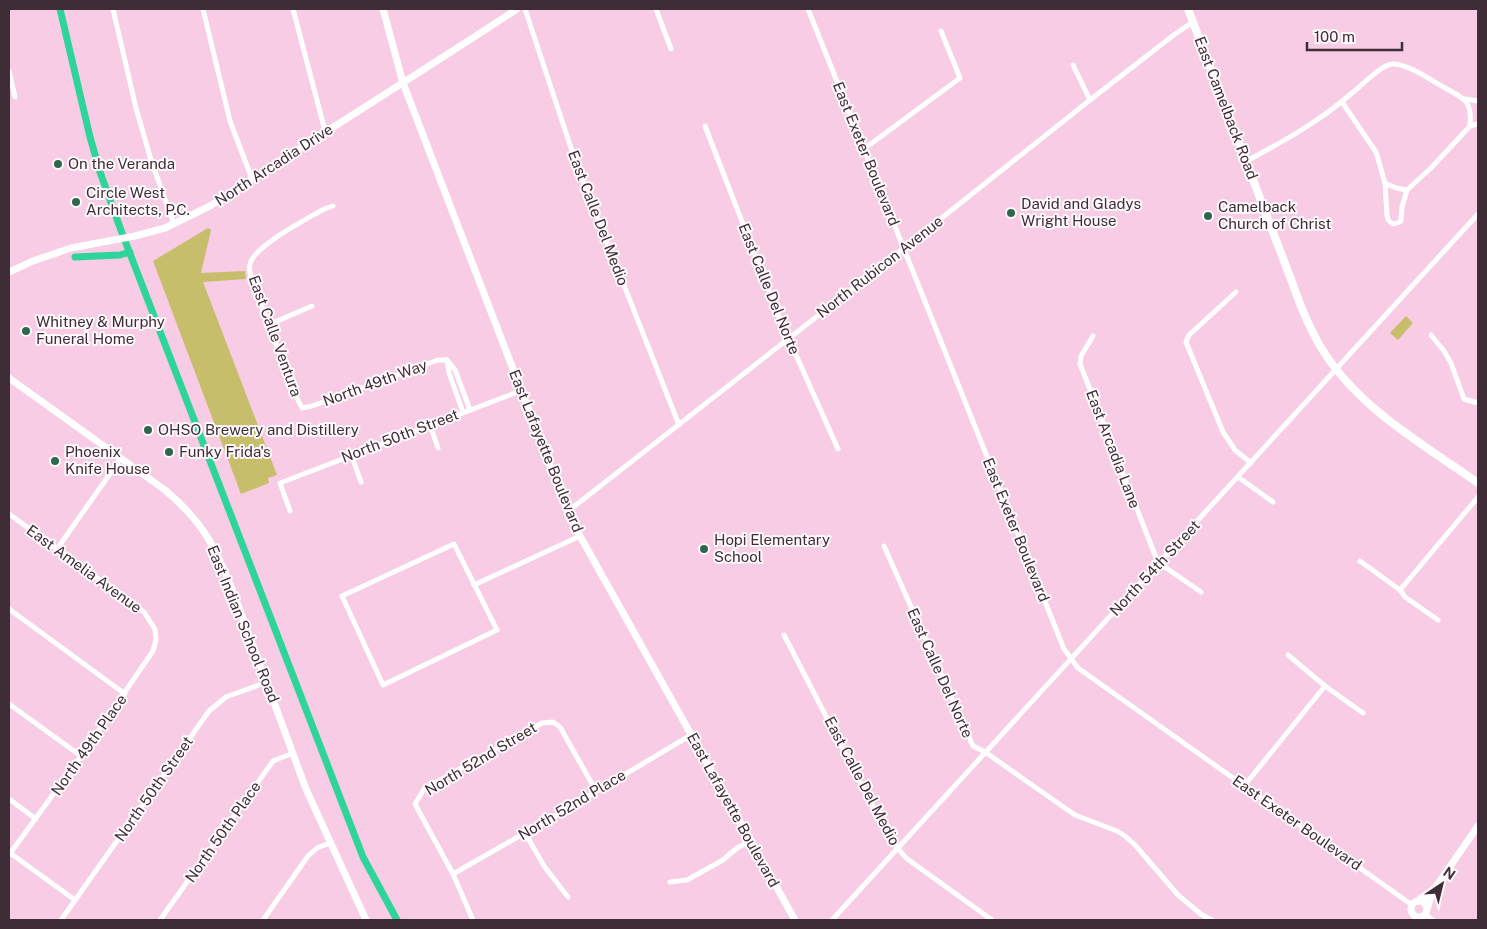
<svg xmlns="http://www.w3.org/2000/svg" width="1487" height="929" font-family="'Public Sans',sans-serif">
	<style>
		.green { fill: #c6be6b }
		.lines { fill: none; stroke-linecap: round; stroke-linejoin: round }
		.canal { stroke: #2ed49a; stroke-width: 7 }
		.street { stroke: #fff; stroke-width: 5 }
		.secondary { stroke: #fff; stroke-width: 7 }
		.primary { stroke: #fff; stroke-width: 8 }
		.poi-dot { fill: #2e664e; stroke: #fffafc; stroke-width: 2 }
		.labels { text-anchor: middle; stroke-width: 4; stroke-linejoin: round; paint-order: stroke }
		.street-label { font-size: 15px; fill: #3e2d37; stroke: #fffafc }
		.poi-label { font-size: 15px; fill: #3e2d37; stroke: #fffafc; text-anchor: start }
	</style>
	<rect width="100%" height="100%" fill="#f7cce4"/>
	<g class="green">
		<polygon points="208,228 211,230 201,273 245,271 246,279 203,282 277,475 268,478 269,483 241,494 153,261"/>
		<polygon points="1406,316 1413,323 1398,340 1390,333"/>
	</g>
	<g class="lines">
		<g class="canal">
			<polyline points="60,9 90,137 100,172 122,233 363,857 397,920"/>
			<polyline points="75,257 120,255 130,252"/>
		</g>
		<g class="street">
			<polyline points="113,9 136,108 151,160 174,224"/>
			<polyline points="203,9 230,121 252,179"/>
			<polyline points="293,9 325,131"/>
			<polyline points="525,9 576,163 679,425"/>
			<polyline points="656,9 671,49"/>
			<polyline points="808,9 1064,649 1078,668 1412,905"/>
			<polyline points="1073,65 1090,100"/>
			<polyline points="9,71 15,97"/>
			<polyline points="1466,99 1478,101"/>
			<path d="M 1342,102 L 1376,152 L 1385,183 L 1387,216 C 1389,224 1394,226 1401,221 L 1402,207 L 1407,190 L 1432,167 L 1470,126"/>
			<polyline points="705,126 779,317 838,449"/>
			<polyline points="1470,126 1478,124"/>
			<polyline points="864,149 960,78 941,31"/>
			<path d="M 1247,161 C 1284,141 1320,121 1352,93 C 1361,86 1381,65 1392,64 C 1407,63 1432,81 1447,89 C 1466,99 1472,102 1470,126"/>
			<polyline points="1385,183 1396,188 1407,190"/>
			<path d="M 333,206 L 324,209 C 307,219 254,246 250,264 C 248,272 252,280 254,287 L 295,394 L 302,408 L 312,406 L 438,360 L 447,360"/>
			<polyline points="1236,292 1189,335 1186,342 1223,432 1235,450 1251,463"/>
			<polyline points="268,325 312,306"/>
			<polyline points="1431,335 1444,351 1451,363 1464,399 1478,403"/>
			<polyline points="1093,336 1081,356 1080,364 1155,555 1159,563 1201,592"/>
			<polyline points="447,360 455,370 470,410"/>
			<polyline points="447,360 449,373 463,412"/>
			<polyline points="430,425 438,448"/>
			<polyline points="351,454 361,482"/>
			<polyline points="1238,477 1273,502"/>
			<polyline points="290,511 280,483 520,391"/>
			<polyline points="567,512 875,271 1090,100 1175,34 1193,22"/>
			<polyline points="9,514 144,612 155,629 156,640 153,651 81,756 9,855"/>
			<polygon points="454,544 497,630 383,685 342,596"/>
			<polyline points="884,546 973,746 985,752 1075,815 1117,831 1125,836 1135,845 1178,895 1202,915 1212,920"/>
			<polyline points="57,549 121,458"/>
			<polyline points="1360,561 1400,590 1405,597 1438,620"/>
			<polyline points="474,585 580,536"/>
			<polyline points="1400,590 1478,497"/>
			<polyline points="9,609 125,694"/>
			<polyline points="784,635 889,838 906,858 992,920"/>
			<polyline points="1288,655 1325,686 1363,713"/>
			<polyline points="9,704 81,756"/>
			<polyline points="1244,786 1325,686"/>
			<polyline points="9,799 36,819"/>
			<polyline points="525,833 544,866 568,897"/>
			<polyline points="10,853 75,900"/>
			<polyline points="453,874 565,810 691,735"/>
			<polyline points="670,882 687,880 723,860 737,848 750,841"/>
			<polyline points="1425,914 1433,920"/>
			<polyline points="61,920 209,711 226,697 267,682"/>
			<polyline points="160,920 273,761 293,753"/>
			<polyline points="263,920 308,856 317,848 330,843"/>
			<polyline points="473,920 453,874 415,804 424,789 542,723 553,722 560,727 596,791"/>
			<polyline points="832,920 1478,214"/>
		</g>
		<g class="secondary">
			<polyline points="383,9 403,83 571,520 795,920"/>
			<path d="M 9,272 L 33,261 L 71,248 L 135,236 L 165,228 L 210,206 C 312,140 415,76 517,9"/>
			<path d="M 9,378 L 165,490 C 203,522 214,545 232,589 L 306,789 L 366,920"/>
			<polyline points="1418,901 1435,888 1478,826"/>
			<circle cx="1419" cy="909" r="8"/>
			<polyline points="1427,909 1434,888"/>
		</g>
		<path class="primary" d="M 1188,9 L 1292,282 C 1300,305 1309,328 1322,349 C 1358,408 1423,444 1478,483"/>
	</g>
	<g class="poi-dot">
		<circle cx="58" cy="164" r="5"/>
		<circle cx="76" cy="202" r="5"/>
		<circle cx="1011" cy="213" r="5"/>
		<circle cx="1208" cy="216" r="5"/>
		<circle cx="26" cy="331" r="5"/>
		<circle cx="148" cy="430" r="5"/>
		<circle cx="169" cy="452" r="5"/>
		<circle cx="55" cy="461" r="5"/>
		<circle cx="704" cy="549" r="5"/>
	</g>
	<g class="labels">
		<g class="street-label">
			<text transform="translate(1226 108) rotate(69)" y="5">East Camelback Road</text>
			<text transform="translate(866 154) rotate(68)" y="5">East Exeter Boulevard</text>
			<text transform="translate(274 165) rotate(-33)" y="5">North Arcadia Drive</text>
			<text transform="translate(598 218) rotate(69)" y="5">East Calle Del Medio</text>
			<text transform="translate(880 267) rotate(-38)" y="5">North Rubicon Avenue</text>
			<text transform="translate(769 289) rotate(68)" y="5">East Calle Del Norte</text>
			<text transform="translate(275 336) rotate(70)" y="5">East Calle Ventura</text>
			<text transform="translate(375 383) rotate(-20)" y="5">North 49th Way</text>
			<text transform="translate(400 436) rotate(-21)" y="5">North 50th Street</text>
			<text transform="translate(1113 449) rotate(69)" y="5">East Arcadia Lane</text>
			<text transform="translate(546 451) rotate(68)" y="5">East Lafayette Boulevard</text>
			<text transform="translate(1016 530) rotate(68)" y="5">East Exeter Boulevard</text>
			<text transform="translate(1155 568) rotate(-47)" y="5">North 54th Street</text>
			<text transform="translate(84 569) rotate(36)" y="5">East Amelia Avenue</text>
			<text transform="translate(243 624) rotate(68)" y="5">East Indian School Road</text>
			<text transform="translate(940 673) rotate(66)" y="5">East Calle Del Norte</text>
			<text transform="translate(89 745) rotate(-55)" y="5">North 49th Place</text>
			<text transform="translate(481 759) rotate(-31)" y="5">North 52nd Street</text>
			<text transform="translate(862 781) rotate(62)" y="5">East Calle Del Medio</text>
			<text transform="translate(154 789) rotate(-55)" y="5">North 50th Street</text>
			<text transform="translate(572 805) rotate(-31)" y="5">North 52nd Place</text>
			<text transform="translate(733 810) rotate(61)" y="5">East Lafayette Boulevard</text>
			<text transform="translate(1297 823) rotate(35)" y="5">East Exeter Boulevard</text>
			<text transform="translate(223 832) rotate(-55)" y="5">North 50th Place</text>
		</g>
		<g class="poi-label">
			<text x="68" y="169">On the Veranda</text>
			<text x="86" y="198">Circle West<tspan x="86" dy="17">Architects, P.C.</tspan></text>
			<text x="1021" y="209">David and Gladys<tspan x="1021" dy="17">Wright House</tspan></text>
			<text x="1218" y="212">Camelback<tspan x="1218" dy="17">Church of Christ</tspan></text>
			<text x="36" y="327">Whitney &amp; Murphy<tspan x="36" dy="17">Funeral Home</tspan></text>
			<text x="158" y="435">OHSO Brewery and Distillery</text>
			<text x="65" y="457">Phoenix<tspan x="65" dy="17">Knife House</tspan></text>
			<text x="179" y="457">Funky Frida's</text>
			<text x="714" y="545">Hopi Elementary<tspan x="714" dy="17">School</tspan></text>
		</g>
	</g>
	<rect width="1487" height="929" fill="none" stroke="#3e2d37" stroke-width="20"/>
	<g transform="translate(1442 884) rotate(35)" stroke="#fffafc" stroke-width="4" paint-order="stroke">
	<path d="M0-4L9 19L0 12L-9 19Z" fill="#3e2d37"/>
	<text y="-8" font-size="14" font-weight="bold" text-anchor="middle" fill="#3e2d37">N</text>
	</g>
	<path d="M1307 42v8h95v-8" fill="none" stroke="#3e2d37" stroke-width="2.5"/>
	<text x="1314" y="42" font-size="15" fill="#3e2d37" stroke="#fffafc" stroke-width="4" paint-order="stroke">100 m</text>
</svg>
